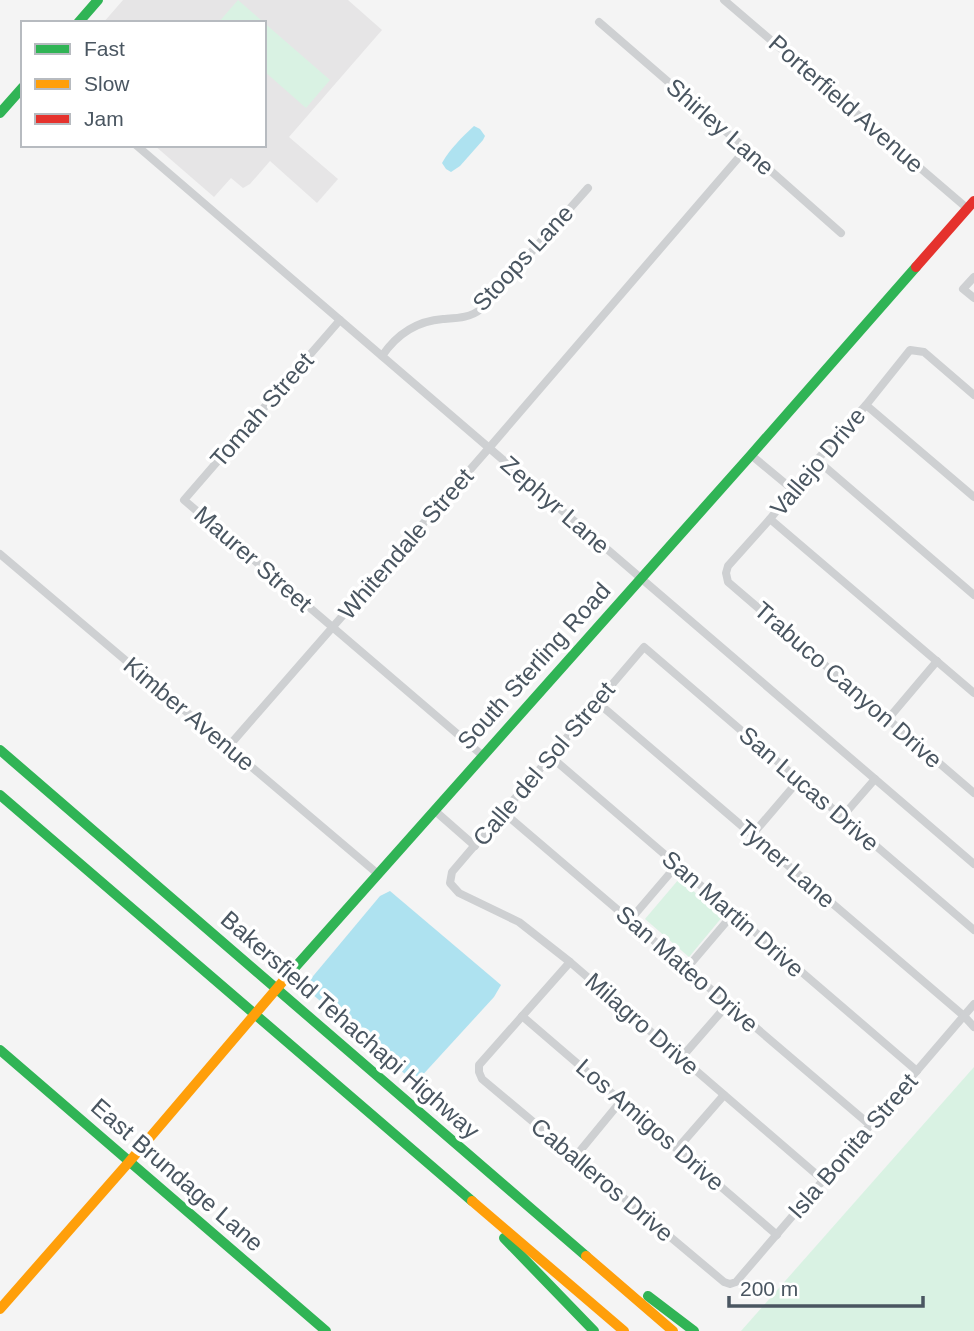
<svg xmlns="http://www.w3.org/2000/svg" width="974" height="1331" font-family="Arial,sans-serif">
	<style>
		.education { fill: #e6e5e6 }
		.green { fill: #d9f2e3 }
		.water { fill: #aee2f0 }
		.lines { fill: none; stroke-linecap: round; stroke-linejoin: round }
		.street { stroke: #ced0d2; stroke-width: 8 }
		.fast { stroke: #30b455; stroke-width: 10 }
		.slow { stroke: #ff9f0a; stroke-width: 10 }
		.jam { stroke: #e5322d; stroke-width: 10 }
		.labels { text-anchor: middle; stroke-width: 7; stroke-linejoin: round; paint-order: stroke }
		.street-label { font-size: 24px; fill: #4a5661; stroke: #fff }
	</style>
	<rect width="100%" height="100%" fill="#f4f4f4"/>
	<polygon class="education" points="123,0 348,0 382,30 289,137 338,179 317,203 270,161 250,184 243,188 231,178 214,197 154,145 264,145 264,23 103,23"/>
	<g class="green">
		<polygon points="238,0 330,80 306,108 264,71 264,23 218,23"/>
		<polygon points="679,879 723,916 689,957 645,919"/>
		<polygon points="974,1067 974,1331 741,1331"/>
	</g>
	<g class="water">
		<path d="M 474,126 L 480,129 L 485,136 L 483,140 L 460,166 L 451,172 L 446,169 L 442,163 C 450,149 462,137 474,126 Z"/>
		<polygon points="390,891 501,985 494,997 418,1080 413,1081 304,987 380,896"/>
	</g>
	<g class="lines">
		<g class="street">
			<polyline points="724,0 968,209"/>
			<polyline points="599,22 746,149 841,233"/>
			<polyline points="136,145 974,864"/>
			<polyline points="974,277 963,289 974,298"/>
			<polyline points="340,320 184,500 482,755"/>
			<path d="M 382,356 C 397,334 416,321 443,319 C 457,318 470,318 481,309 L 588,188"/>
			<polyline points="974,395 924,352 910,350 866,405 817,460 770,519 728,566 726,573 728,582 974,793"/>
			<polyline points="866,405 974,497"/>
			<polyline points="751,455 792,489"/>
			<polyline points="817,460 974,595"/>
			<polyline points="770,519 974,693"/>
			<polyline points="0,554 378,874"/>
			<polyline points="597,702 964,1016 974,1027"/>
			<polyline points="888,719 937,661"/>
			<polyline points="228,747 489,448 746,149"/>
			<polyline points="550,756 917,1071"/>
			<polyline points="434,810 475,846"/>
			<polyline points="503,812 870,1125"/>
			<polyline points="842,817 875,779"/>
			<polyline points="752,835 799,780"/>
			<polyline points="630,920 677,865"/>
			<polyline points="570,962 479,1065 479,1072 482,1079 724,1282 730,1284 736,1282 974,1004"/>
			<polyline points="687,968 733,914"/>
			<polyline points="522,1016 777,1235"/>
			<polyline points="681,1058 728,1004"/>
			<polyline points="677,1149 724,1095"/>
			<polyline points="575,1157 621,1101"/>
			<polyline points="823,1180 570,962 519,922 459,893 450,883 452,872 644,647 974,930"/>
		</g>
		<g class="fast">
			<polyline points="78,23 98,0"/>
			<polyline points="0,113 23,87"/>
			<polyline points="0,750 586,1256"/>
			<polyline points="0,795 472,1201"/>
			<polyline points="290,973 751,455 916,267"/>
			<polyline points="0,1050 326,1331"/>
			<polyline points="504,1238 594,1331"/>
			<polyline points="648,1296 694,1331"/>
		</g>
		<g class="slow">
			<polyline points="472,1201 624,1331"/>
			<polyline points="586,1256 673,1331"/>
			<polyline points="0,1309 129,1162 290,973"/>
		</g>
		<polyline class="jam" points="916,267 974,201"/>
	</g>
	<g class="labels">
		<g class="street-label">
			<text transform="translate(846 104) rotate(41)" y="8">Porterfield Avenue</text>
			<text transform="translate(720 127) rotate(41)" y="8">Shirley Lane</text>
			<text transform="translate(523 258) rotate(-47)" y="8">Stoops Lane</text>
			<text transform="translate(262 410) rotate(-49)" y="8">Tomah Street</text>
			<text transform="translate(818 462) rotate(-50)" y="8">Vallejo Drive</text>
			<text transform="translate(555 505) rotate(41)" y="8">Zephyr Lane</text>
			<text transform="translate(406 544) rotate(-49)" y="8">Whitendale Street</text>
			<text transform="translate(253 559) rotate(41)" y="8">Maurer Street</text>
			<text transform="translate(534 666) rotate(-48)" y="8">South Sterling Road</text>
			<text transform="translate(848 685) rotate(41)" y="8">Trabuco Canyon Drive</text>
			<text transform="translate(189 714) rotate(40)" y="8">Kimber Avenue</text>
			<text transform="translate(544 764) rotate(-50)" y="8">Calle del Sol Street</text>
			<text transform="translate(809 789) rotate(41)" y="8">San Lucas Drive</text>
			<text transform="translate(786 864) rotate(41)" y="8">Tyner Lane</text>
			<text transform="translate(733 914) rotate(41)" y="8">San Martin Drive</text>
			<text transform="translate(687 969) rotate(41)" y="8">San Mateo Drive</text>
			<text transform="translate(642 1024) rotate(41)" y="8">Milagro Drive</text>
			<text transform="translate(350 1025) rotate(41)" y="8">Bakersfield Tehachapi Highway</text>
			<text transform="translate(650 1125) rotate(41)" y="8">Los Amigos Drive</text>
			<text transform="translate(853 1146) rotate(-49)" y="8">Isla Bonita Street</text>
			<text transform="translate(177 1175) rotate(41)" y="8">East Brundage Lane</text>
			<text transform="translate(602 1180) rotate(40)" y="8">Caballeros Drive</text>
		</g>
	</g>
	<rect x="21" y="21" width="245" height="126" fill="#ffffff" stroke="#b7bbc0" stroke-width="2"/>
	<rect x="35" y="44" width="35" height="10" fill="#30b455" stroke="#b7bbc0" stroke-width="2"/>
	<text x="84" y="56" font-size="21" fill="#4a5661">Fast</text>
	<rect x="35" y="79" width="35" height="10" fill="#ff9f0a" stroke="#b7bbc0" stroke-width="2"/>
	<text x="84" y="91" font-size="21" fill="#4a5661">Slow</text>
	<rect x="35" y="114" width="35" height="10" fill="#e5322d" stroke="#b7bbc0" stroke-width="2"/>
	<text x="84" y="126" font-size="21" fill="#4a5661">Jam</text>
	<path d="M729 1296v10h194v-10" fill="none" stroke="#4a5661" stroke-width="3.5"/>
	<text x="740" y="1296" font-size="21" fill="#4a5661" stroke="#ffffff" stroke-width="5" paint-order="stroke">200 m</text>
</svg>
